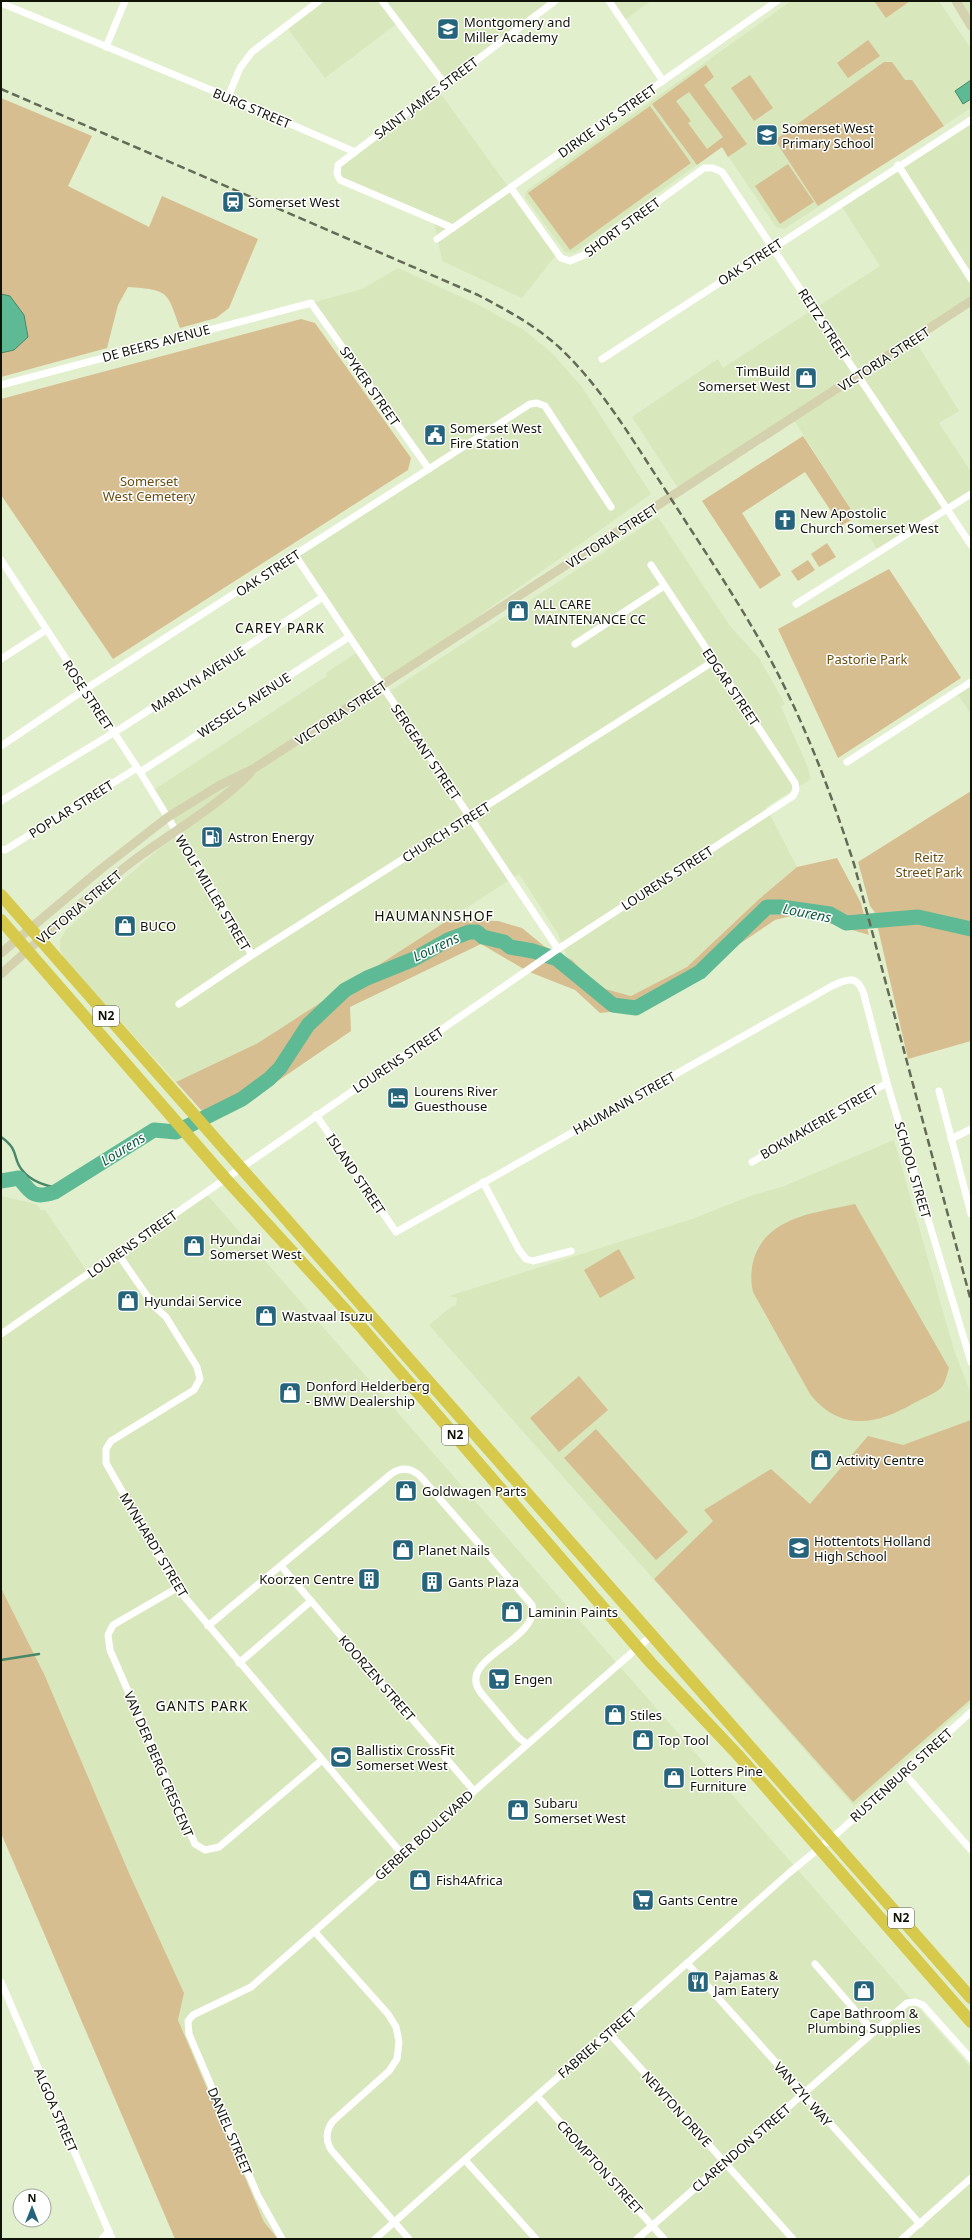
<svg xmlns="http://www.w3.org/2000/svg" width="972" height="2240" font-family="'Noto Sans',sans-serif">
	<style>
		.built { fill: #d8e7bc }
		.green { fill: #d7be90; fill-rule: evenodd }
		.water { fill: #5eba94; stroke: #47886a }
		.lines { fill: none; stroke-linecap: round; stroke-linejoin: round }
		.stream { stroke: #47886a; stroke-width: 2.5 }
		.river { stroke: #5eba94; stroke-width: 15 }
		.street { stroke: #fff; stroke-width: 7 }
		.secondary { stroke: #d4d1af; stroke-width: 9 }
		.highway { stroke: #d6c94b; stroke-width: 12 }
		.rail { stroke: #636a55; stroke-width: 2.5; stroke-dasharray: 8 4; stroke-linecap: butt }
		.labels { text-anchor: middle; stroke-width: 3; stroke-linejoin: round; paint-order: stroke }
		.shield { fill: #fff; stroke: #585a52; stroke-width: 1 }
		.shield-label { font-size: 12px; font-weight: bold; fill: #101408 }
		.poi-label { font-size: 13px; fill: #101408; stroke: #fff; text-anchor: start }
		.street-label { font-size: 13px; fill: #101408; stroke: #fff }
		.park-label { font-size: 13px; fill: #674d11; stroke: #fff }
		.neighbourhood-label { font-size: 14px; letter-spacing: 1px; fill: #101408; stroke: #fff }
		.water-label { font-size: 14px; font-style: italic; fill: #125b41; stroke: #fff }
	</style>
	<rect width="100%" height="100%" fill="#e2efcc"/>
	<g class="built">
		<polygon points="317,1 554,1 445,84 399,22 325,78 285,25"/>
		<polygon points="609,1 651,1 623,21"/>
		<polygon points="791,1 939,1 971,49 971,108 784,229 776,227 722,147 574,253 565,252 525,197 526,191"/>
		<polygon points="956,1 971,1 971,24"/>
		<polygon points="438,90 557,254 522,298 442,261 434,221 343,182 338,165"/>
		<polygon points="971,120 971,302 914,339 959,411 939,423 971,472 971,494 879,552 793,419 680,491 632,417 718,359 723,368 880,266 840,204"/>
		<polygon points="398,268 479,305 524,330 553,354 582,387 651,494 381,685 387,693 658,517 730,626 759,658 785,704 781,707 807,765 811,779 766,807 797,867 758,900 687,967 631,996 598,987 566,955 558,934 519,874 258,1043 176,1082 64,959 60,949 60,940 66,930 161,847 179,835 152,791 327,676 326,673 359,651 298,555 429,469 312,303 362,289"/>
		<polygon points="971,682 971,714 956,692"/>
		<polygon points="894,1140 954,1350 971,1394 971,1702 854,1806 429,1325 451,1307 456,1305 457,1298 449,1296 692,1219 753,1195 782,1187"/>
		<polygon points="203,1190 971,2068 971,2239 278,2239 264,2222 178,2020 184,1993 129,1873 45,1676 1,1588 1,1196 36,1204 41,1210 45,1210 86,1270"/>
	</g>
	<g class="green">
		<polygon points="874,1 910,1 886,18"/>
		<polygon points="868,40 880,56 848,78 837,63"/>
		<polygon points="884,62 892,62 905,80 912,80 944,126 818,206 775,140"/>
		<path d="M 706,65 L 714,77 L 704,85 L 747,144 L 728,157 L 722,147 L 697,165 L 652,104 ZM 689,92 L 723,137 L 707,149 L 688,123 L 691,121 L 676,101 Z"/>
		<polygon points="750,75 773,108 754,121 731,88"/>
		<path d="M 1,98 L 92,136 L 68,186 L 149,227 L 162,196 L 258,239 L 229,308 L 216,318 L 180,328 C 167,291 169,290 128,287 L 118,305 L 107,348 L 1,377 Z"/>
		<polygon points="650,106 691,163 570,250 528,193"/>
		<polygon points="788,164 814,202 780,224 755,186"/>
		<polygon points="301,319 315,323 411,458 408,470 113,659 1,495 1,399"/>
		<polygon points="803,436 856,517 841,526 805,472 742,513 781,575 760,589 702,501"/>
		<polygon points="827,543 836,557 819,567 811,554"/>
		<polygon points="808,560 815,570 798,581 791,571"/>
		<polygon points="889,569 961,678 838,758 778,629"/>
		<polygon points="971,791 971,1041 908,1059 874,911 870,906 858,862"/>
		<polygon points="837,858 861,903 869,935 812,918 791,916 775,920 738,945 696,980 642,1009 600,1013 575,990 527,971 481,944 350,1007 351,1031 237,1109 235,1107 211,1121 176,1082 258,1043 445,922 465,920 498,921 522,928 544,946 572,960 598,987 631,996 687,967 758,900 797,867"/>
		<path d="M 855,1204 L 949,1368 C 947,1374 945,1384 941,1388 C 934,1394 922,1399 914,1403 C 877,1425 840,1432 810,1394 L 753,1292 C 750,1279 751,1265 756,1253 C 772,1215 821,1212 855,1204 Z"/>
		<polygon points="619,1249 635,1278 600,1298 584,1270"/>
		<polygon points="579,1376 608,1410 559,1452 530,1418"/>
		<polygon points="971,1420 971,1699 853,1802 654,1579 713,1521 704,1510 771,1469 810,1504 868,1436 903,1445"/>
		<polygon points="596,1429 688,1532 656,1560 564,1458"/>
		<polygon points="1,1588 45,1676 129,1873 184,1993 178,2020 264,2222 278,2239 175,2239 1,1833"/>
	</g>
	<g class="water">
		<polygon points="971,80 971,99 963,104 955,91"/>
		<polygon points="1,294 10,296 24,315 28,337 14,350 1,353"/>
	</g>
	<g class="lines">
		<g class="stream">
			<path d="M 1,1137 C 20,1150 12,1158 22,1170 C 31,1182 47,1186 61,1189"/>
			<polyline points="1,1660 39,1654"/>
		</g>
		<path class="river" d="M 1,1181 L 19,1178 C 32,1194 34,1199 55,1192 L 154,1130 L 176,1132 L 242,1099 L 269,1079 L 280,1068 L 308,1025 L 345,990 L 367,978 L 414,959 L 448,940 L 469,932 L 477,932 L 483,937 L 504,942 L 510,947 L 533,951 L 557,959 L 613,1005 L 636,1008 L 700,972 L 767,907 L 781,907 L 830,914 L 846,923 L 918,917 L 971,929"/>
		<g class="street">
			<polyline points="382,1 445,84"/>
			<polyline points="609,1 663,81"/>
			<polyline points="1,3 228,97 355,152 338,165 337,174 340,180 453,228"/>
			<polyline points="106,47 125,1"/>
			<polyline points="228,97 240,68 252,52 319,1"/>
			<polyline points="355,152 555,1"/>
			<polyline points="898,165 971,279"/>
			<polyline points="511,188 561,258 570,261 584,255 704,168 713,168 722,172 971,545"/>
			<polyline points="437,239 777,1"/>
			<polyline points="602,359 971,120"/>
			<polyline points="1,385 311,303 429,469"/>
			<polyline points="295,555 558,949"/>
			<polyline points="1,560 140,772 252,955"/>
			<polyline points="796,604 971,494"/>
			<polyline points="575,644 664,586"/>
			<polyline points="1,659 46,630"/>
			<polyline points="1,746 84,690 530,404 537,403 545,406 611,507"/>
			<polyline points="847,762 971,682"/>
			<polyline points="140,772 349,637"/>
			<polyline points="1,801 123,727 323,597"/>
			<polyline points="1,849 5,850 137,768"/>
			<polyline points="179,1004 252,955 714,661"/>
			<polyline points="939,1091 971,1214"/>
			<path d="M 316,1115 L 396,1232 L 832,986 C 848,978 858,975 864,995 L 887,1083 L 971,1362"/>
			<polyline points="951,1139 971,1129"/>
			<polyline points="752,1162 887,1083"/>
			<polyline points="483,1182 519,1250 526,1259 533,1261 571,1251"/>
			<polyline points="118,1254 154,1306 166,1317 197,1367 200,1379 194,1390 111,1441 106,1449 106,1463 177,1588 402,1854"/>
			<polyline points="1,1334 558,949 793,796 796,789 795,783 651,565"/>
			<polyline points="281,1566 474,1791"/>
			<polyline points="177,1588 113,1625 108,1635 110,1650 195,1844 205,1850 219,1847 322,1760"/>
			<path d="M 208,1626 L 391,1474 C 401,1467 411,1468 420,1476 L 532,1605 C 540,1642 454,1658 481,1693 L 518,1737 L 527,1744"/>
			<polyline points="239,1663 311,1601"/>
			<polyline points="903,1772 971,1850"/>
			<path d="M 315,1932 L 388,2014 L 396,2027 L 399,2042 L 397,2059 L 389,2071 L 333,2121 C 326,2130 325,2141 332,2151 L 409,2239"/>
			<polyline points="687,1963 920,2224"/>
			<polyline points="815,1964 873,2031"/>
			<polyline points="1,1982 112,2239"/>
			<polyline points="609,2033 793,2239"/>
			<polyline points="537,2096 664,2239"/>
			<polyline points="465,2160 536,2239"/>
			<polyline points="102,2239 109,2231"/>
			<polyline points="282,2239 258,2196 189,2034 188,2021 193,2015 251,1987 652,1635"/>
			<polyline points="375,2239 789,1873 840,1831 971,1712"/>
			<polyline points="637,2239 907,2003 915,2002 923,2005 971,2059"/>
			<polyline points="902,2239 971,2178"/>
		</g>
		<g class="secondary">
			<polyline points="956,1 971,26"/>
			<polyline points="1,953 101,869 168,817 220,785 253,769 287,747 971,301"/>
			<path d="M 1,974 C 44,936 87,896 133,861 C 172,832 217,807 250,773"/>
		</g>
		<g class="highway">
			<polyline points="1,895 971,1998"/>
			<polyline points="1,920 225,1178 363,1329 651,1663 738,1755 971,2022"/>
		</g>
		<path class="rail" d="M 1,89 L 478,295 C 507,310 536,326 560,348 C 603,389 633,441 666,491 C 701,546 738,600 769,657 C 805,723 831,793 854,864 L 971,1301"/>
	</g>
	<defs>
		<g id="school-square" transform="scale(1.15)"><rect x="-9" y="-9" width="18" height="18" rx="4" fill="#26647b" stroke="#fff"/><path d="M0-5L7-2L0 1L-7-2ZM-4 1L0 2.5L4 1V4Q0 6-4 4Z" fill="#fff"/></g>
		<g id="station-square" transform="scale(1.15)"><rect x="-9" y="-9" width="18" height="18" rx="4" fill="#26647b" stroke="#fff"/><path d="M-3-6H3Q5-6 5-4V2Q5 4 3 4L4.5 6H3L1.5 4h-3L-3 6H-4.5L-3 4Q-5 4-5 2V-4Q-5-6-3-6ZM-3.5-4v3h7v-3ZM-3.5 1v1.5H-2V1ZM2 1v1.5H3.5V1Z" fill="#fff"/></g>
		<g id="shop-square" transform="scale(1.15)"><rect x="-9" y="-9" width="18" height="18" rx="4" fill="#26647b" stroke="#fff"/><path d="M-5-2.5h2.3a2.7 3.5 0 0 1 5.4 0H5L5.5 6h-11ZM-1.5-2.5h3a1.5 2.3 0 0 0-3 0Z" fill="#fff"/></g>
		<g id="civic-square" transform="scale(1.15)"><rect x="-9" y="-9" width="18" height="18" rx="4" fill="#26647b" stroke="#fff"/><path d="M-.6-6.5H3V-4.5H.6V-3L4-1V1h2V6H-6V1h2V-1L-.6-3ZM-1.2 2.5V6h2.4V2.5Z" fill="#fff"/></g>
		<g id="church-square" transform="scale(1.15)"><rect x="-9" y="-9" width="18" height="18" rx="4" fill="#26647b" stroke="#fff"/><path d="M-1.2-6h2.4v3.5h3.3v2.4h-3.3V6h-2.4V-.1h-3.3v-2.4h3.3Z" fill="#fff"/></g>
		<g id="fuel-square" transform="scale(1.15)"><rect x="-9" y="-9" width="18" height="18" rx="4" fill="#26647b" stroke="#fff"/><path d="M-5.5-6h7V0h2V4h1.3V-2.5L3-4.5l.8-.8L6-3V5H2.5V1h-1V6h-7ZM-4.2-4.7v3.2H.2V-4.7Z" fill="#fff"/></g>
		<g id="hotel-square" transform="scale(1.15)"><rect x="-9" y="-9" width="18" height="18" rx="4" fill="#26647b" stroke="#fff"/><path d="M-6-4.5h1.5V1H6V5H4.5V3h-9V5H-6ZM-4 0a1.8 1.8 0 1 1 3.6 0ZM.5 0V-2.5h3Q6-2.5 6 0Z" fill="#fff"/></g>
		<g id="building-square" transform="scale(1.15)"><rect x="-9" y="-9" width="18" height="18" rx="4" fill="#26647b" stroke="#fff"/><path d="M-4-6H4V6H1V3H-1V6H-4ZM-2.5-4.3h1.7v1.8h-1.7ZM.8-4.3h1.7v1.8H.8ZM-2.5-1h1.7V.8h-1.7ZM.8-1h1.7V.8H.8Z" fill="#fff"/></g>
		<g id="supermarket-square" transform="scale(1.15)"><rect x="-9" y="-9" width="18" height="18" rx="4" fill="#26647b" stroke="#fff"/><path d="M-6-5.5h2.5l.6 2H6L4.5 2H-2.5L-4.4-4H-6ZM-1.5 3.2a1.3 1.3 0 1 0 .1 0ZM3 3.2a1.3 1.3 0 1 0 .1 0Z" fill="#fff"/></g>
		<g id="stadium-square" transform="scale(1.15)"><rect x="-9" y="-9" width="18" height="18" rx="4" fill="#26647b" stroke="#fff"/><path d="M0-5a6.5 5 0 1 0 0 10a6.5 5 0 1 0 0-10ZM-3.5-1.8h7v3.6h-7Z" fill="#fff"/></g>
		<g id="restaurant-square" transform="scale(1.15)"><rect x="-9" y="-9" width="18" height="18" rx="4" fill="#26647b" stroke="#fff"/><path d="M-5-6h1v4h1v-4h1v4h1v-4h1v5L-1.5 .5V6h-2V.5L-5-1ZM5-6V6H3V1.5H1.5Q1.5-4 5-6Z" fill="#fff"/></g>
	</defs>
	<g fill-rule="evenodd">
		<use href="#school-square" x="448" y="29"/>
		<use href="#school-square" x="767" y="135"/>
		<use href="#station-square" x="233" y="202"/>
		<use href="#shop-square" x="806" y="378"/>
		<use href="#civic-square" x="435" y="435"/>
		<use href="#church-square" x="785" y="520"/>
		<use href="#shop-square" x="518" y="611"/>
		<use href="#fuel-square" x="212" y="837"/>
		<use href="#shop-square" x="125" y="926"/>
		<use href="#hotel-square" x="398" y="1098"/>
		<use href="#shop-square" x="194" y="1246"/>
		<use href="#shop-square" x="128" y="1301"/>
		<use href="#shop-square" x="266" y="1316"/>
		<use href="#shop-square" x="290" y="1393"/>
		<use href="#shop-square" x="821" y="1460"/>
		<use href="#shop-square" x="406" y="1491"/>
		<use href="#school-square" x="799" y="1548"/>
		<use href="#shop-square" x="403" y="1550"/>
		<use href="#building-square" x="369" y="1579"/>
		<use href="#building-square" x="432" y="1582"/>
		<use href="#shop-square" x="512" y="1612"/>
		<use href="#supermarket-square" x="499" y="1679"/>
		<use href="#shop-square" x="615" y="1715"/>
		<use href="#shop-square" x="643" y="1740"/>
		<use href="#stadium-square" x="341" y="1757"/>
		<use href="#shop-square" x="674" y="1778"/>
		<use href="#shop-square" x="518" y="1810"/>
		<use href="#shop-square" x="420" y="1880"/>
		<use href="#supermarket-square" x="643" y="1900"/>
		<use href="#restaurant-square" x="698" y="1982"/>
		<use href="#shop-square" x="864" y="1991"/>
	</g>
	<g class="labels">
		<g class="shield">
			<rect x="93" y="1006" width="26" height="20" rx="3"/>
			<rect x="442" y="1425" width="26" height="20" rx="3"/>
			<rect x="888" y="1908" width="26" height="20" rx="3"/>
		</g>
		<g class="shield-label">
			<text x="106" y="1020">N2</text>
			<text x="455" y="1439">N2</text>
			<text x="901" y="1922">N2</text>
		</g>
		<g class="poi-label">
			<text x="464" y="27">Montgomery and<tspan x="464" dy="15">Miller Academy</tspan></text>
			<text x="782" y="133">Somerset West<tspan x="782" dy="15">Primary School</tspan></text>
			<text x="248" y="207">Somerset West</text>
			<text x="790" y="376" text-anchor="end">TimBuild<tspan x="790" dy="15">Somerset West</tspan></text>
			<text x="450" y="433">Somerset West<tspan x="450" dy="15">Fire Station</tspan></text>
			<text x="800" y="518">New Apostolic<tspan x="800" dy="15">Church Somerset West</tspan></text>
			<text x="534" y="609">ALL CARE<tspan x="534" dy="15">MAINTENANCE CC</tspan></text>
			<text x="228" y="842">Astron Energy</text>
			<text x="140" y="931">BUCO</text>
			<text x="414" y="1096">Lourens River<tspan x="414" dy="15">Guesthouse</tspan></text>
			<text x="210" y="1244">Hyundai<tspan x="210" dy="15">Somerset West</tspan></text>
			<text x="144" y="1306">Hyundai Service</text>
			<text x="282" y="1321">Wastvaal Isuzu</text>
			<text x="306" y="1391">Donford Helderberg<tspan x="306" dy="15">- BMW Dealership</tspan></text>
			<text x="836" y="1465">Activity Centre</text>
			<text x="422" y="1496">Goldwagen Parts</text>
			<text x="814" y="1546">Hottentots Holland<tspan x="814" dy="15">High School</tspan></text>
			<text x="418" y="1555">Planet Nails</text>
			<text x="354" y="1584" text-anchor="end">Koorzen Centre</text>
			<text x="448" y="1587">Gants Plaza</text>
			<text x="528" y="1617">Laminin Paints</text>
			<text x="514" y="1684">Engen</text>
			<text x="630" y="1720">Stiles</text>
			<text x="658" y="1745">Top Tool</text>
			<text x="356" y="1755">Ballistix CrossFit<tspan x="356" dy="15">Somerset West</tspan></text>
			<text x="690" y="1776">Lotters Pine<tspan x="690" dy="15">Furniture</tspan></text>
			<text x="534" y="1808">Subaru<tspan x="534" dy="15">Somerset West</tspan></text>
			<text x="436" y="1885">Fish4Africa</text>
			<text x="658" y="1905">Gants Centre</text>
			<text x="714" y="1980">Pajamas &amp;<tspan x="714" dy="15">Jam Eatery</tspan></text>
			<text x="864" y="2018" text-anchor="middle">Cape Bathroom &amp;<tspan x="864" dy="15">Plumbing Supplies</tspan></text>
		</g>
		<g class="street-label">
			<text transform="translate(426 98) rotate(-37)" y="5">SAINT JAMES STREET</text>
			<text transform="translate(252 108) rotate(23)" y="5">BURG STREET</text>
			<text transform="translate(607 121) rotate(-35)" y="5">DIRKIE UYS STREET</text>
			<text transform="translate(622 227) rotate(-36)" y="5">SHORT STREET</text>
			<text transform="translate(750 262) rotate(-33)" y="5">OAK STREET</text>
			<text transform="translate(824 324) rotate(57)" y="5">REITZ STREET</text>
			<text transform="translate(156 343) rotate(-15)" y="5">DE BEERS AVENUE</text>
			<text transform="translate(884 359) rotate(-33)" y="5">VICTORIA STREET</text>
			<text transform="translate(370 386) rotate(55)" y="5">SPYKER STREET</text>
			<text transform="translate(612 536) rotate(-33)" y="5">VICTORIA STREET</text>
			<text transform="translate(268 573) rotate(-33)" y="5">OAK STREET</text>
			<text transform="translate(198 679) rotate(-33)" y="5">MARILYN AVENUE</text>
			<text transform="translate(731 687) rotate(56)" y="5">EDGAR STREET</text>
			<text transform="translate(88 695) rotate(57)" y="5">ROSE STREET</text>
			<text transform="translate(244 705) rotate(-33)" y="5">WESSELS AVENUE</text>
			<text transform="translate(341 713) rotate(-33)" y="5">VICTORIA STREET</text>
			<text transform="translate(426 752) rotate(56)" y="5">SERGEANT STREET</text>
			<text transform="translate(71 809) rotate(-32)" y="5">POPLAR STREET</text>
			<text transform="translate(446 832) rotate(-32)" y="5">CHURCH STREET</text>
			<text transform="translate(667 878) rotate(-33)" y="5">LOURENS STREET</text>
			<text transform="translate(213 893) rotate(59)" y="5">WOLF MILLER STREET</text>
			<text transform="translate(79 907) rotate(-40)" y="5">VICTORIA STREET</text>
			<text transform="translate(398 1060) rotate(-34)" y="5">LOURENS STREET</text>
			<text transform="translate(624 1103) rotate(-29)" y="5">HAUMANN STREET</text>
			<text transform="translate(819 1122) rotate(-30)" y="5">BOKMAKIERIE STREET</text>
			<text transform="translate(913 1170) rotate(74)" y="5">SCHOOL STREET</text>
			<text transform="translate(356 1174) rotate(56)" y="5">ISLAND STREET</text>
			<text transform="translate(132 1244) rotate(-35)" y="5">LOURENS STREET</text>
			<text transform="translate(154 1545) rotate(59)" y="5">MYNHARDT STREET</text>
			<text transform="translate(377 1678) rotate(49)" y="5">KOORZEN STREET</text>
			<text transform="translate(159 1764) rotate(67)" y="5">VAN DER BERG CRESCENT</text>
			<text transform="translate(901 1775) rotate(-42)" y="5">RUSTENBURG STREET</text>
			<text transform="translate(424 1835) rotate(-42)" y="5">GERBER BOULEVARD</text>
			<text transform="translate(597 2043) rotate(-41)" y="5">FABRIEK STREET</text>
			<text transform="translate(803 2094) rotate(49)" y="5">VAN ZYL WAY</text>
			<text transform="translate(677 2109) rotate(48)" y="5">NEWTON DRIVE</text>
			<text transform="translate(56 2110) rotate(67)" y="5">ALGOA STREET</text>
			<text transform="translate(230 2131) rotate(67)" y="5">DANIEL STREET</text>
			<text transform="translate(741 2148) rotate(-41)" y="5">CLARENDON STREET</text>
			<text transform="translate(600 2167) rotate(48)" y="5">CROMPTON STREET</text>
		</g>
		<g class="park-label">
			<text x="149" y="486">Somerset<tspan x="149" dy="15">West Cemetery</tspan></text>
			<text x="867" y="664">Pastorie Park</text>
			<text x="929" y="862">Reitz<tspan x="929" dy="15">Street Park</tspan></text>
		</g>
		<g class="neighbourhood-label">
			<text x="280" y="633">CAREY PARK</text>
			<text x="434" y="921">HAUMANNSHOF</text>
			<text x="202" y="1711">GANTS PARK</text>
		</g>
		<g class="water-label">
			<text transform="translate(807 913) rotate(11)" y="5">Lourens</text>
			<text transform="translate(436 947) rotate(-25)" y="5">Lourens</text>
			<text transform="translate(123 1149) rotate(-32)" y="5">Lourens</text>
		</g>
	</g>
	<rect width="972" height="2240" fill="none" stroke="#101408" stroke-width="4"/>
	<g transform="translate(32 2208)"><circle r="19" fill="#ffffff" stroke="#9fa19c"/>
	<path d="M0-3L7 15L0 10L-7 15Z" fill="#26647b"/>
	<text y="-6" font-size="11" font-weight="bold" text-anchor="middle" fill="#101408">N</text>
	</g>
</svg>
